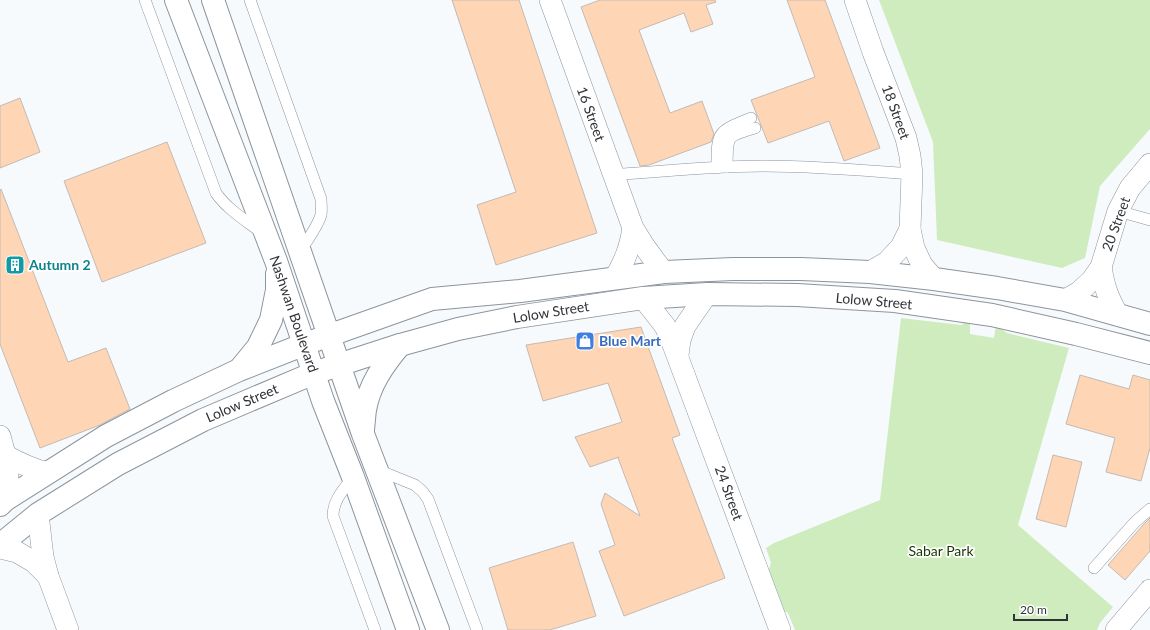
<svg xmlns="http://www.w3.org/2000/svg" width="1150" height="630" font-family="Lato,sans-serif">
	<style>
		.green { fill: #cfecbe }
		.building { fill: #fed5b5; stroke: #c4bab3 }
		.lines { fill: none; stroke-linecap: round; stroke-linejoin: round }
		.service-casing { stroke: #8c949c; stroke-width: 12 }
		.minor-casing { stroke: #8c949c; stroke-width: 22 }
		.tertiary-casing { stroke: #8c949c; stroke-width: 24 }
		.service { stroke: #fff; stroke-width: 11 }
		.minor { stroke: #fff; stroke-width: 21 }
		.tertiary { stroke: #fff; stroke-width: 22 }
		.labels { text-anchor: middle; stroke-width: 3.5; stroke-linejoin: round; paint-order: stroke }
		.street-label { font-size: 14px; fill: #303337; stroke: #fff }
		.culture-label { font-size: 14px; font-weight: bold; fill: #0d838f; stroke: #fff; text-anchor: start }
		.shop-label { font-size: 14px; font-weight: bold; fill: #366cbe; stroke: #fff; text-anchor: start }
		.park-label { font-size: 14px; fill: #193600; stroke: #fff }
	</style>
	<rect width="100%" height="100%" fill="#f7fafd"/>
	<g class="green">
		<polygon points="879,0 1150,0 1150,129 1100,186 1085,258 1062,268 937,240 933,142"/>
		<polygon points="901,318 961,325 970,320 970,334 994,338 996,325 1007,333 1069,348 1018,525 1113,607 1100,623 1097,630 795,630 788,613 782,610 768,573 771,563 766,548 774,543 880,500"/>
	</g>
	<g class="building">
		<polygon points="452,0 519,0 597,233 496,265 477,205 516,192"/>
		<polygon points="600,0 715,0 716,2 706,5 713,24 691,32 684,13 639,30 670,113 702,101 714,134 711,142 649,165 640,166 581,7"/>
		<polygon points="787,0 825,0 880,148 844,161 829,121 768,143 751,100 815,77"/>
		<polygon points="20,98 40,152 0,168 0,106"/>
		<polygon points="167,142 206,243 102,282 64,181"/>
		<polygon points="1,189 68,362 106,348 130,409 100,425 40,448 0,344 0,190"/>
		<polygon points="641,327 680,435 672,438 725,578 624,616 599,551 615,545 601,504 605,493 640,516 618,458 619,457 590,467 575,437 622,422 608,383 543,401 526,345"/>
		<polygon points="1080,375 1129,389 1133,375 1150,380 1150,448 1141,481 1106,472 1115,438 1066,424"/>
		<polygon points="1053,455 1082,462 1066,527 1036,519"/>
		<polygon points="1150,518 1150,551 1125,580 1108,565 1144,524"/>
		<polygon points="573,542 596,616 550,630 508,630 489,568"/>
	</g>
	<g class="lines">
		<g class="service-casing">
			<g id="service">
				<path d="M 145,0 L 216,193 C 227,209 245,220 261,232"/>
				<path d="M 250,0 L 321,199 C 321,204 322,210 321,215 C 317,228 307,240 300,252"/>
				<path d="M 727,167 C 728,136 724,137 755,128"/>
				<path d="M 717,168 C 717,131 717,132 751,118"/>
				<path d="M 614,175 C 663,171 713,166 763,166 C 813,166 862,170 912,174"/>
				<polyline points="1118,211 1150,220"/>
				<polyline points="378,470 415,485 422,491 428,499 477,630"/>
				<path d="M 353,477 C 344,489 333,500 333,516 L 375,630"/>
				<polyline points="1094,568 1135,522 1150,509"/>
			</g>
		</g>
		<g class="minor-casing">
			<g id="minor">
				<path d="M 550,0 L 633,228 C 642,244 652,258 664,272"/>
				<polyline points="855,0 873,52 906,138 910,156 912,174 910,229 914,248 922,265 934,279"/>
				<path d="M 1101,267 C 1104,286 1108,298 1118,315"/>
				<polyline points="870,272 887,262 901,247 910,229"/>
				<path d="M 615,278 C 625,260 630,248 633,228"/>
				<polyline points="643,298 665,326 672,342 780,630"/>
				<polyline points="1065,300 1079,292 1092,280 1101,267 1118,211 1130,188 1150,164"/>
				<polyline points="678,355 680,340 685,326 707,294"/>
				<path d="M 0,436 C 7,461 11,473 5,500"/>
				<path d="M 5,455 C 19,463 32,469 48,473"/>
				<polyline points="38,514 43,557 48,576 68,630"/>
				<polyline points="0,548 17,552 34,562 48,576"/>
				<polyline points="1116,630 1150,590"/>
			</g>
		</g>
		<g class="tertiary-casing">
			<g id="tertiary">
				<polyline points="176,0 276,261 323,401 353,477 408,630"/>
				<polyline points="213,0 363,434 438,630"/>
				<polyline points="240,369 258,347 271,320 277,290 277,274"/>
				<path d="M 363,429 C 364,422 364,416 365,410 C 369,385 384,364 400,345"/>
				<polyline points="0,505 5,500 106,436 173,401 239,370 305,344 432,299 520,291 664,272 733,269 801,269 870,272 934,279 997,288 1065,300 1150,324"/>
				<polyline points="0,545 38,514 118,464 203,420 314,373 363,357 400,345 458,329 517,317 643,298 707,294 797,295 895,301 992,315 1076,334 1150,353"/>
			</g>
		</g>
		<use href="#service" class="service"/>
		<use href="#minor" class="minor"/>
		<use href="#tertiary" class="tertiary"/>
	</g>
	<defs>
		<g id="building-square" transform="scale(1)"><rect x="-9" y="-9" width="18" height="18" rx="4" fill="#0f9aa8" stroke="#fff"/><path d="M-4-6H4V6H1V3H-1V6H-4ZM-2.5-4.3h1.7v1.8h-1.7ZM.8-4.3h1.7v1.8H.8ZM-2.5-1h1.7V.8h-1.7ZM.8-1h1.7V.8H.8Z" fill="#fff"/></g>
		<g id="shop-square" transform="scale(1)"><rect x="-9" y="-9" width="18" height="18" rx="4" fill="#3f7fe0" stroke="#fff"/><path d="M-5-2.5h2.3a2.7 3.5 0 0 1 5.4 0H5L5.5 6h-11ZM-1.5-2.5h3a1.5 2.3 0 0 0-3 0Z" fill="#fff"/></g>
	</defs>
	<g fill-rule="evenodd">
		<use href="#building-square" x="15" y="265"/>
		<use href="#shop-square" x="585" y="341"/>
	</g>
	<g class="labels">
		<g class="street-label">
			<text transform="translate(896 112) rotate(70)" y="5">18 Street</text>
			<text transform="translate(591 114) rotate(70)" y="5">16 Street</text>
			<text transform="translate(1116 224) rotate(-70)" y="5">20 Street</text>
			<text transform="translate(874 301) rotate(5)" y="5">Lolow Street</text>
			<text transform="translate(551 312) rotate(-9)" y="5">Lolow Street</text>
			<text transform="translate(294 314) rotate(71)" y="5">Nashwan Boulevard</text>
			<text transform="translate(242 403) rotate(-23)" y="5">Lolow Street</text>
			<text transform="translate(729 493) rotate(70)" y="5">24 Street</text>
		</g>
		<g class="culture-label">
			<text x="29" y="270">Autumn 2</text>
		</g>
		<g class="shop-label">
			<text x="599" y="346">Blue Mart</text>
		</g>
		<g class="park-label">
			<text x="941" y="556">Sabar Park</text>
		</g>
	</g>
	<path d="M1014 614v6h53v-6" fill="none" stroke="#303337" stroke-width="2"/>
	<text x="1020" y="614" font-size="12" fill="#303337" stroke="#ffffff" stroke-width="3" paint-order="stroke">20 m</text>
</svg>
